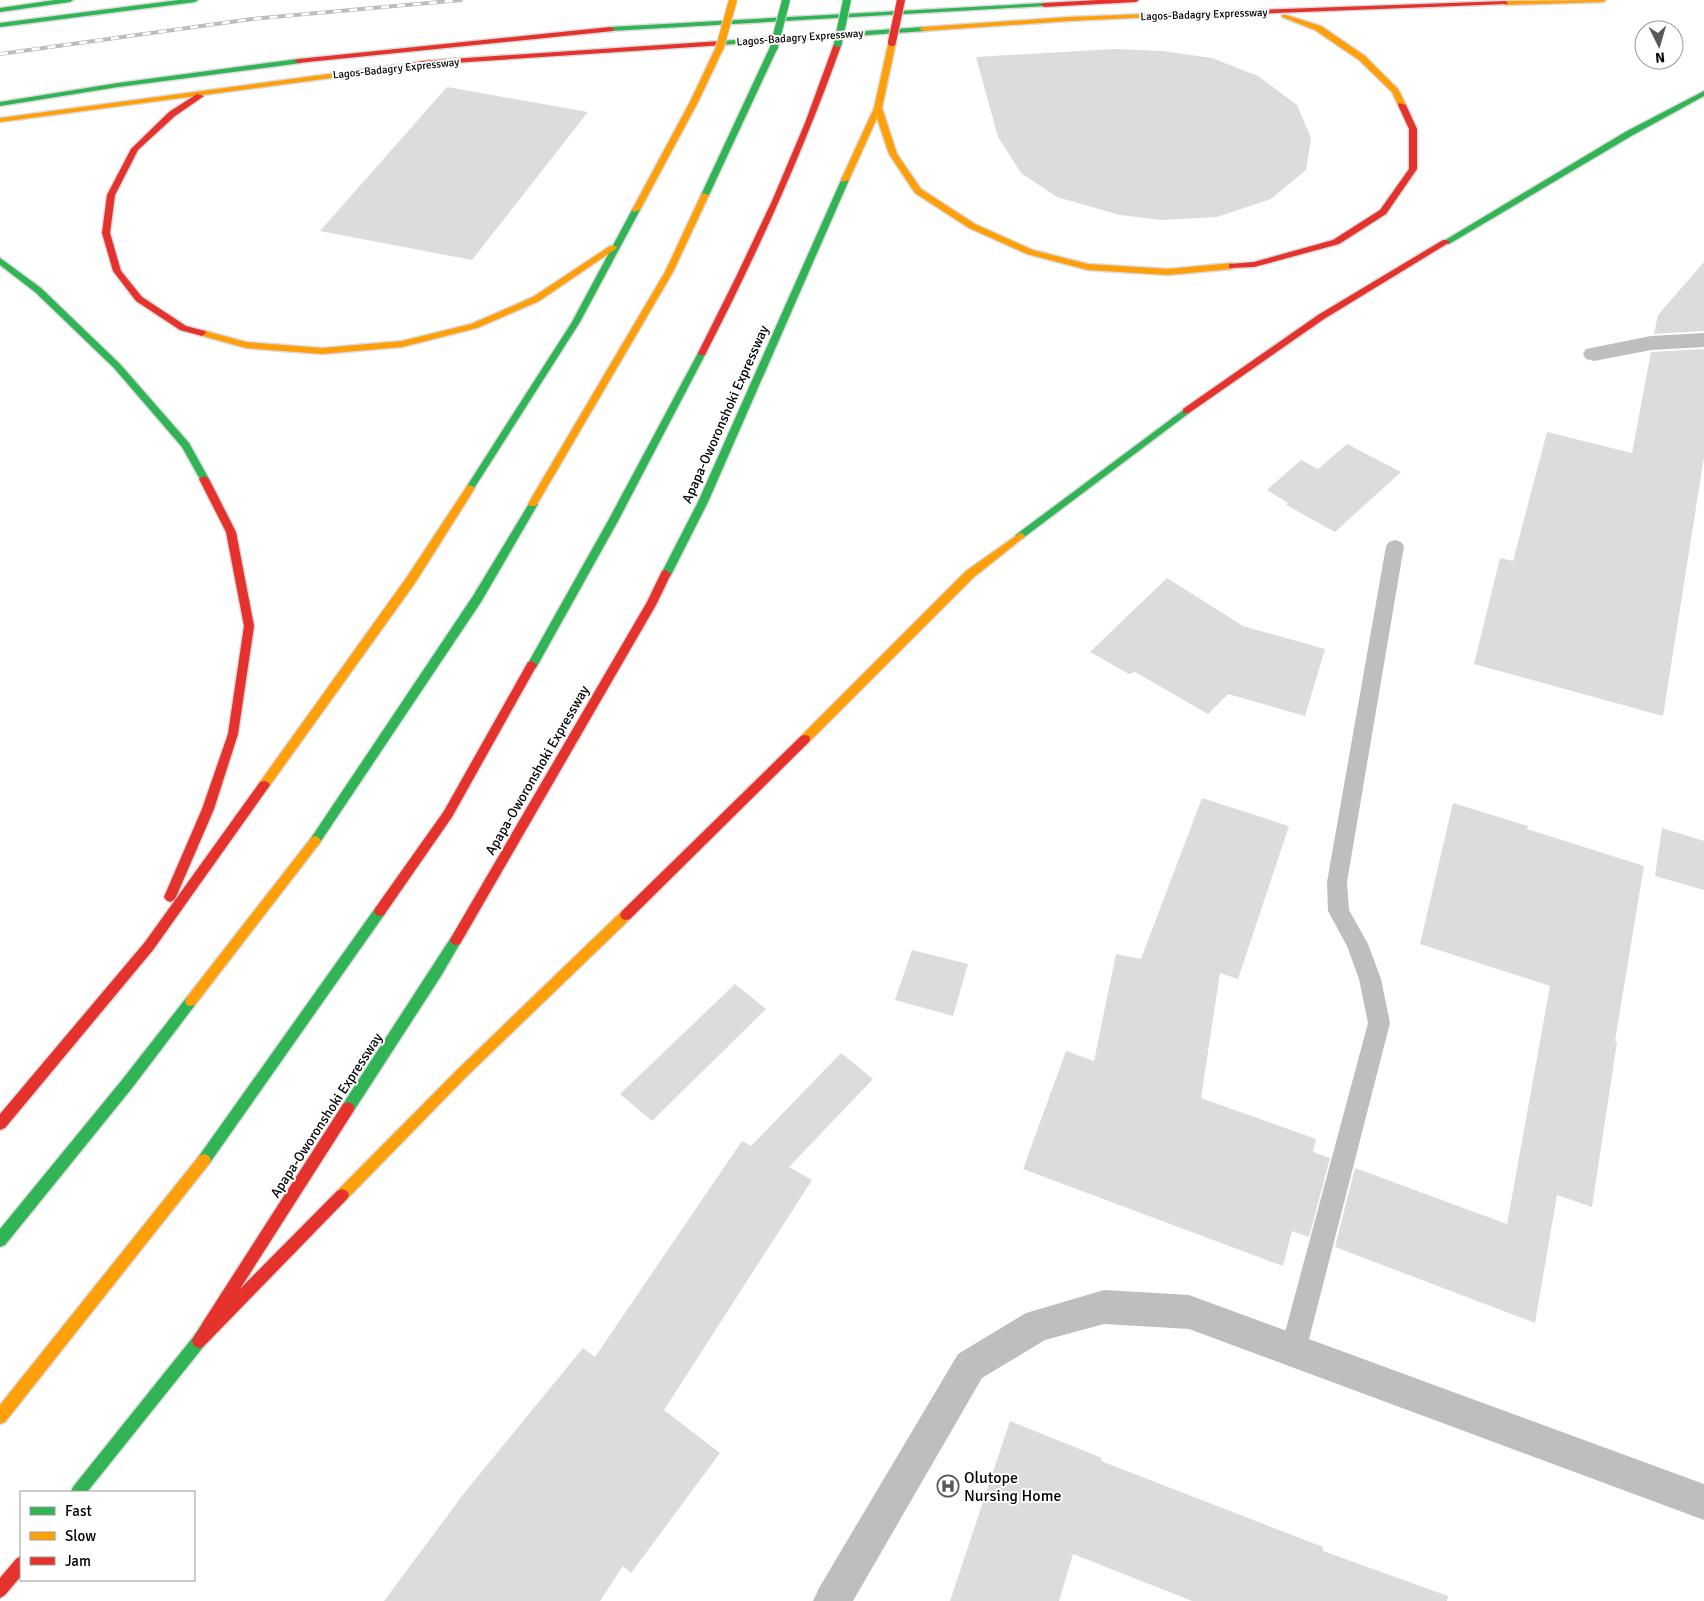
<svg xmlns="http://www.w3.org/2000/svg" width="1704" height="1601" font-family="Signika,sans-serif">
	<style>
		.building { fill: #dcdcdc }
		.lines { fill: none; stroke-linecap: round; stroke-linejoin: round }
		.fast-casing { stroke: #dbdbdb; stroke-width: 3 }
		.slow-casing { stroke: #dbdbdb; stroke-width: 3 }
		.jam-casing { stroke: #dbdbdb; stroke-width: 3 }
		.lane { fill: #bebebe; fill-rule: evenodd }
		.street { fill: #bebebe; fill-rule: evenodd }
		.fast { fill: #30b455; fill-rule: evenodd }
		.slow { fill: #ff9f0a; fill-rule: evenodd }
		.jam { fill: #e5322d; fill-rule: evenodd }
		.rail-casing { stroke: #bdbdbd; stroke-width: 4 }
		.rail { stroke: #fff; stroke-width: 2.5; stroke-dasharray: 8; stroke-linecap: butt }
		.fast-bridge-casing { stroke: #dbdbdb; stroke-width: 10; stroke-linecap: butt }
		.slow-bridge-casing { stroke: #dbdbdb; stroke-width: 10; stroke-linecap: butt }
		.jam-bridge-casing { stroke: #dbdbdb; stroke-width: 10; stroke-linecap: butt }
		.fast-bridge { stroke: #30b455; stroke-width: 8 }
		.slow-bridge { stroke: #ff9f0a; stroke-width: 8 }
		.jam-bridge { stroke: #e5322d; stroke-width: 8 }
		.labels { text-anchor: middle; stroke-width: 4; stroke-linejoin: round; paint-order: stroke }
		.far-street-label { font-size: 11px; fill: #000; stroke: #fff }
		.street-label { font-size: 14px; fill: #000; stroke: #fff }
		.near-poi-label { font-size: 16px; fill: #000; stroke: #fff; text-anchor: start }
	</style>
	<rect width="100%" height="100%" fill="#fff"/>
	<g class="building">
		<polygon points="1115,49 1162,51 1212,58 1258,76 1297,105 1311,138 1306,170 1271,199 1217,217 1161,220 1120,215 1057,197 1021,173 998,137 976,57"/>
		<polygon points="447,87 588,112 472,260 320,231"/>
		<polygon points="1704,262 1704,331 1654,334 1658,315"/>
		<polygon points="1704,349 1704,457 1663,716 1474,664 1500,558 1513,561 1547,432 1632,453 1651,352"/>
		<polygon points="1347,444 1401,472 1335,532 1286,505 1288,503 1267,490 1301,460 1318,469"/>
		<polygon points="1167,578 1243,626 1325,649 1305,716 1228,694 1208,714 1135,672 1129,674 1090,652"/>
		<polygon points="1202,798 1289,826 1238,979 1220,973 1201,1098 1316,1139 1313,1152 1330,1158 1309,1237 1292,1231 1283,1266 1023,1169 1066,1051 1094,1061 1116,954 1141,959"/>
		<polygon points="1453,803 1528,826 1527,829 1644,866 1615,1041 1617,1042 1592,1207 1557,1195 1535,1323 1335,1247 1355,1168 1507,1224 1550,986 1420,944"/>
		<polygon points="1662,828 1704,841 1704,890 1655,876"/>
		<polygon points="912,950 968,964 953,1016 895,1000"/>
		<polygon points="735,984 766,1009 652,1121 620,1094"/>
		<polygon points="841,1053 873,1079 789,1167 812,1180 664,1410 720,1453 631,1573 623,1566 600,1601 384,1601 465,1492 583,1348 595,1357 742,1141 751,1146"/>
		<polygon points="1010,1421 1102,1458 1101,1461 1323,1547 1323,1551 1448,1596 1447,1601 1192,1601 1073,1554 1059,1601 950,1601"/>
	</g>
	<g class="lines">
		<g class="fast-casing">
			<g id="fast">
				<polygon points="55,0 73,0 70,2 0,12 0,8"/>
				<polygon points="179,0 198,0 195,2 0,27 0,23"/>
				<polygon points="1044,3 1047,5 1046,6 610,31 606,29 610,27"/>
				<polygon points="923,27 927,29 926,31 721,45 717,43 721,41"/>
				<polygon points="771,45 778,47 709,195 702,197 701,195"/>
				<polygon points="298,59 301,59 301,63 118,87 0,106 0,102 118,83"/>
				<polygon points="1704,91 1704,96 1633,135 1449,244 1446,244 1442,242 1627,131"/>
				<polygon points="842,178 849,180 708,502 670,577 662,577 661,574 698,502"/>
				<polygon points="633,208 640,210 580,322 473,490 467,490 467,486 572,322"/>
				<polygon points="0,258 41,288 120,364 189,443 209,479 207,481 201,481 182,447 114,368 35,292 0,265"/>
				<polygon points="702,350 706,353 618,521 536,668 528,668 527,665 608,521 698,353"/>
				<polygon points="1186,408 1191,411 1189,413 1023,538 1017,538 1015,536 1017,534"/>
				<polygon points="533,501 538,504 481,602 319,844 311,844 309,841 311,838 473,596 530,502"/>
				<polygon points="380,906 384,907 386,911 384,915 209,1164 204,1166 199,1164 197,1160 199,1156 376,907"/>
				<polygon points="456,935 460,936 462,940 441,976 353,1112 348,1114 343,1112 342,1108 343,1104 452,936"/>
				<polygon points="191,996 195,997 197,1001 195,1005 132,1088 5,1245 0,1247 0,1229 122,1080 187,997"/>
				<polygon points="208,1320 213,1322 215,1327 204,1346 87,1492 71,1492 73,1487 194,1336 203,1322"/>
			</g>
		</g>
		<g class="slow-casing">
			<g id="slow">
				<polygon points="1606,0 1603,2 1505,5 1502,3 1505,1"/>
				<polygon points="1173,13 1175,14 1175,16 1069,21 923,31 919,29 923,27 1069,17"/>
				<polygon points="1282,15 1286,15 1321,26 1365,56 1398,89 1406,105 1405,107 1399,107 1392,92 1359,60 1315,30 1282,17"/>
				<polygon points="889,40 896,42 882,108 897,154 921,189 975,224 1033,250 1088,264 1168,269 1232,263 1236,266 1232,269 1168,275 1088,270 1027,254 969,228 915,193 889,154 877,118 849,180 842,182 841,180 874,108"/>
				<polygon points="717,45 724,47 698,102 640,210 633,212 632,210 690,102"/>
				<polygon points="396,65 399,65 399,69 0,122 0,118"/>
				<polygon points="702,193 709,195 673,272 536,506 530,506 528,504 665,272"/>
				<polygon points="610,246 616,246 617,248 539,301 477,328 402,347 322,354 246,348 199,335 198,333 202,330 246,342 322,348 402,341 471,324 533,297"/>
				<polygon points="470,485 475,488 415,583 268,788 260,788 258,785 260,782 407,577 467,486"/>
				<polygon points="1020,533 1023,534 1025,536 1023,538 974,577 809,742 801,742 800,739 801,736 966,571"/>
				<polygon points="315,836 319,838 321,841 319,844 195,1005 191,1006 187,1005 185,1001 187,997 311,838"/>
				<polygon points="626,910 630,911 632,915 630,919 466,1077 347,1199 342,1201 337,1199 335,1195 337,1191 458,1069 622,911"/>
				<polygon points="204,1154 209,1156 211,1160 209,1164 5,1422 0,1424 0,1405 199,1156"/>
			</g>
		</g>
		<g class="jam-casing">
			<g id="jam">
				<polygon points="1098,0 1139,0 1136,2 1044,7 1041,5 1044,3"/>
				<polygon points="1505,1 1508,3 1507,4 1173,17 1169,15 1173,13"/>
				<polygon points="610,27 614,29 613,31 298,63 294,61 298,59"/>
				<polygon points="721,41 725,43 724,45 422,65 396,69 392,67 422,61"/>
				<path d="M 835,41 L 842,43 C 804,150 758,252 706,353 L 705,355 L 699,355 L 698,353 L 736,277 L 772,201 L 805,123 Z"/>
				<polygon points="197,94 204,96 175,116 138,150 115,195 110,233 121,271 142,297 186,326 205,331 206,333 202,336 180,330 136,301 113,271 102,233 107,195 131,149 169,112"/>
				<polygon points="1399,103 1406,105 1417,129 1417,169 1386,214 1339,244 1254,267 1229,268 1229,264 1254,262 1333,240 1380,210 1409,169 1409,129 1398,105"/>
				<polygon points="1443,240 1446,240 1450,242 1324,319 1189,413 1183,413 1183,409 1318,315"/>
				<polygon points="204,476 209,479 236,532 254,626 238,734 214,809 176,897 174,900 170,902 166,900 164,897 202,809 228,734 244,626 226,532 199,479"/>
				<polygon points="666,570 671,574 656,605 460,944 456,945 452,944 450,940 452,936 647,602 662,571"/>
				<polygon points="532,661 537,665 452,817 384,915 380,916 376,915 374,911 376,907 444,811 528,662"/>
				<polygon points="805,735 809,736 810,739 809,742 630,919 626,920 622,919 620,915 622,911 801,736"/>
				<polygon points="264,781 268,782 270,785 268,788 153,950 5,1128 0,1130 0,1114 145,942 260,782"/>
				<path d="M 348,1102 L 353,1104 L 354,1108 L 353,1112 L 240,1289 L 337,1191 L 342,1189 L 347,1191 L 349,1195 L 347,1199 L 204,1346 L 199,1348 L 194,1346 L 192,1341 C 195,1333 200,1330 203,1322 L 343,1104 Z"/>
				<polygon points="21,1556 21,1576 5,1595 0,1598 0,1578 16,1559"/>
			</g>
		</g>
		<polygon class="lane" points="1395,540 1401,542 1404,546 1347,882 1349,910 1368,944 1381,979 1390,1023 1306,1351 1302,1360 1293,1364 1284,1360 1280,1351 1368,1023 1359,979 1347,946 1328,911 1327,882 1386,546 1389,542"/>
		<g class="street">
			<polygon points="1704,333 1704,347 1651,350 1594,361 1586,359 1583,354 1586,349 1651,336"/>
			<polygon points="1104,1290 1189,1295 1704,1484 1704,1520 1189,1329 1104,1324 1045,1340 982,1378 853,1601 813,1601 819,1588 958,1354 1026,1313"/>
		</g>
		<use href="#fast" class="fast"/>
		<use href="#slow" class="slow"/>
		<use href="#jam" class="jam"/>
		<g class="rail-casing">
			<polyline id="rail" points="0,54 252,19 461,0"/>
		</g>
		<use href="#rail" class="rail"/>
		<g class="fast-bridge-casing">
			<g id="fast-bridge">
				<polyline points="838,43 847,0"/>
				<polyline points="774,47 786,0"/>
			</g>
		</g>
		<g class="slow-bridge-casing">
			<polyline id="slow-bridge" points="720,47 733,0"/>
		</g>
		<g class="jam-bridge-casing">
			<polyline id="jam-bridge" points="892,42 901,0"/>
		</g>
		<use href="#fast-bridge" class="fast-bridge"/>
		<use href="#slow-bridge" class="slow-bridge"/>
		<use href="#jam-bridge" class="jam-bridge"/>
	</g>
	<defs>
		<g id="hospital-ring" transform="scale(1.125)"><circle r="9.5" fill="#fff" stroke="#595959" stroke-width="1.5"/><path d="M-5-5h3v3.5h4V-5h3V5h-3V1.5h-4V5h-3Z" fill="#595959"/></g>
	</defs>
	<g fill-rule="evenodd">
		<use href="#hospital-ring" x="948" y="1486"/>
	</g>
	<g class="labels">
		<g class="far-street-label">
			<text transform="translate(1204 14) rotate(-2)" y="4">Lagos-Badagry Expressway</text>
			<text transform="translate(800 37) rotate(-4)" y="4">Lagos-Badagry Expressway</text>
			<text transform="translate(396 68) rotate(-6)" y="4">Lagos-Badagry Expressway</text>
		</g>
		<g class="street-label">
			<text transform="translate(725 414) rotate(-66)" y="5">Apapa-Oworonshoki Expressway</text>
			<text transform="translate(537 770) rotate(-60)" y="5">Apapa-Oworonshoki Expressway</text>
			<text transform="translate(326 1115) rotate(-57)" y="5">Apapa-Oworonshoki Expressway</text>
		</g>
		<g class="near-poi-label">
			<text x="964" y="1483">Olutope<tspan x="964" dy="18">Nursing Home</tspan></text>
		</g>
	</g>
	<rect x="20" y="1491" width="175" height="90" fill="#ffffff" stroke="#999999"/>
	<rect x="30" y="1507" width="25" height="8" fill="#30b455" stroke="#999999"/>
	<text x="65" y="1516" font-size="15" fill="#000000">Fast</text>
	<rect x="30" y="1532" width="25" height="8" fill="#ff9f0a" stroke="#999999"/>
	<text x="65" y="1541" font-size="15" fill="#000000">Slow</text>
	<rect x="30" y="1557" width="25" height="8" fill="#e5322d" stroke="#999999"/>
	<text x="65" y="1566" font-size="15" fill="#000000">Jam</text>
	<g transform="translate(1659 45) rotate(175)"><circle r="24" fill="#ffffff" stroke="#999999"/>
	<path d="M0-4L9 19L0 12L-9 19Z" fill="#595959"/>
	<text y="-8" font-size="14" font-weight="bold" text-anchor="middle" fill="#000000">N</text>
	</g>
</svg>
